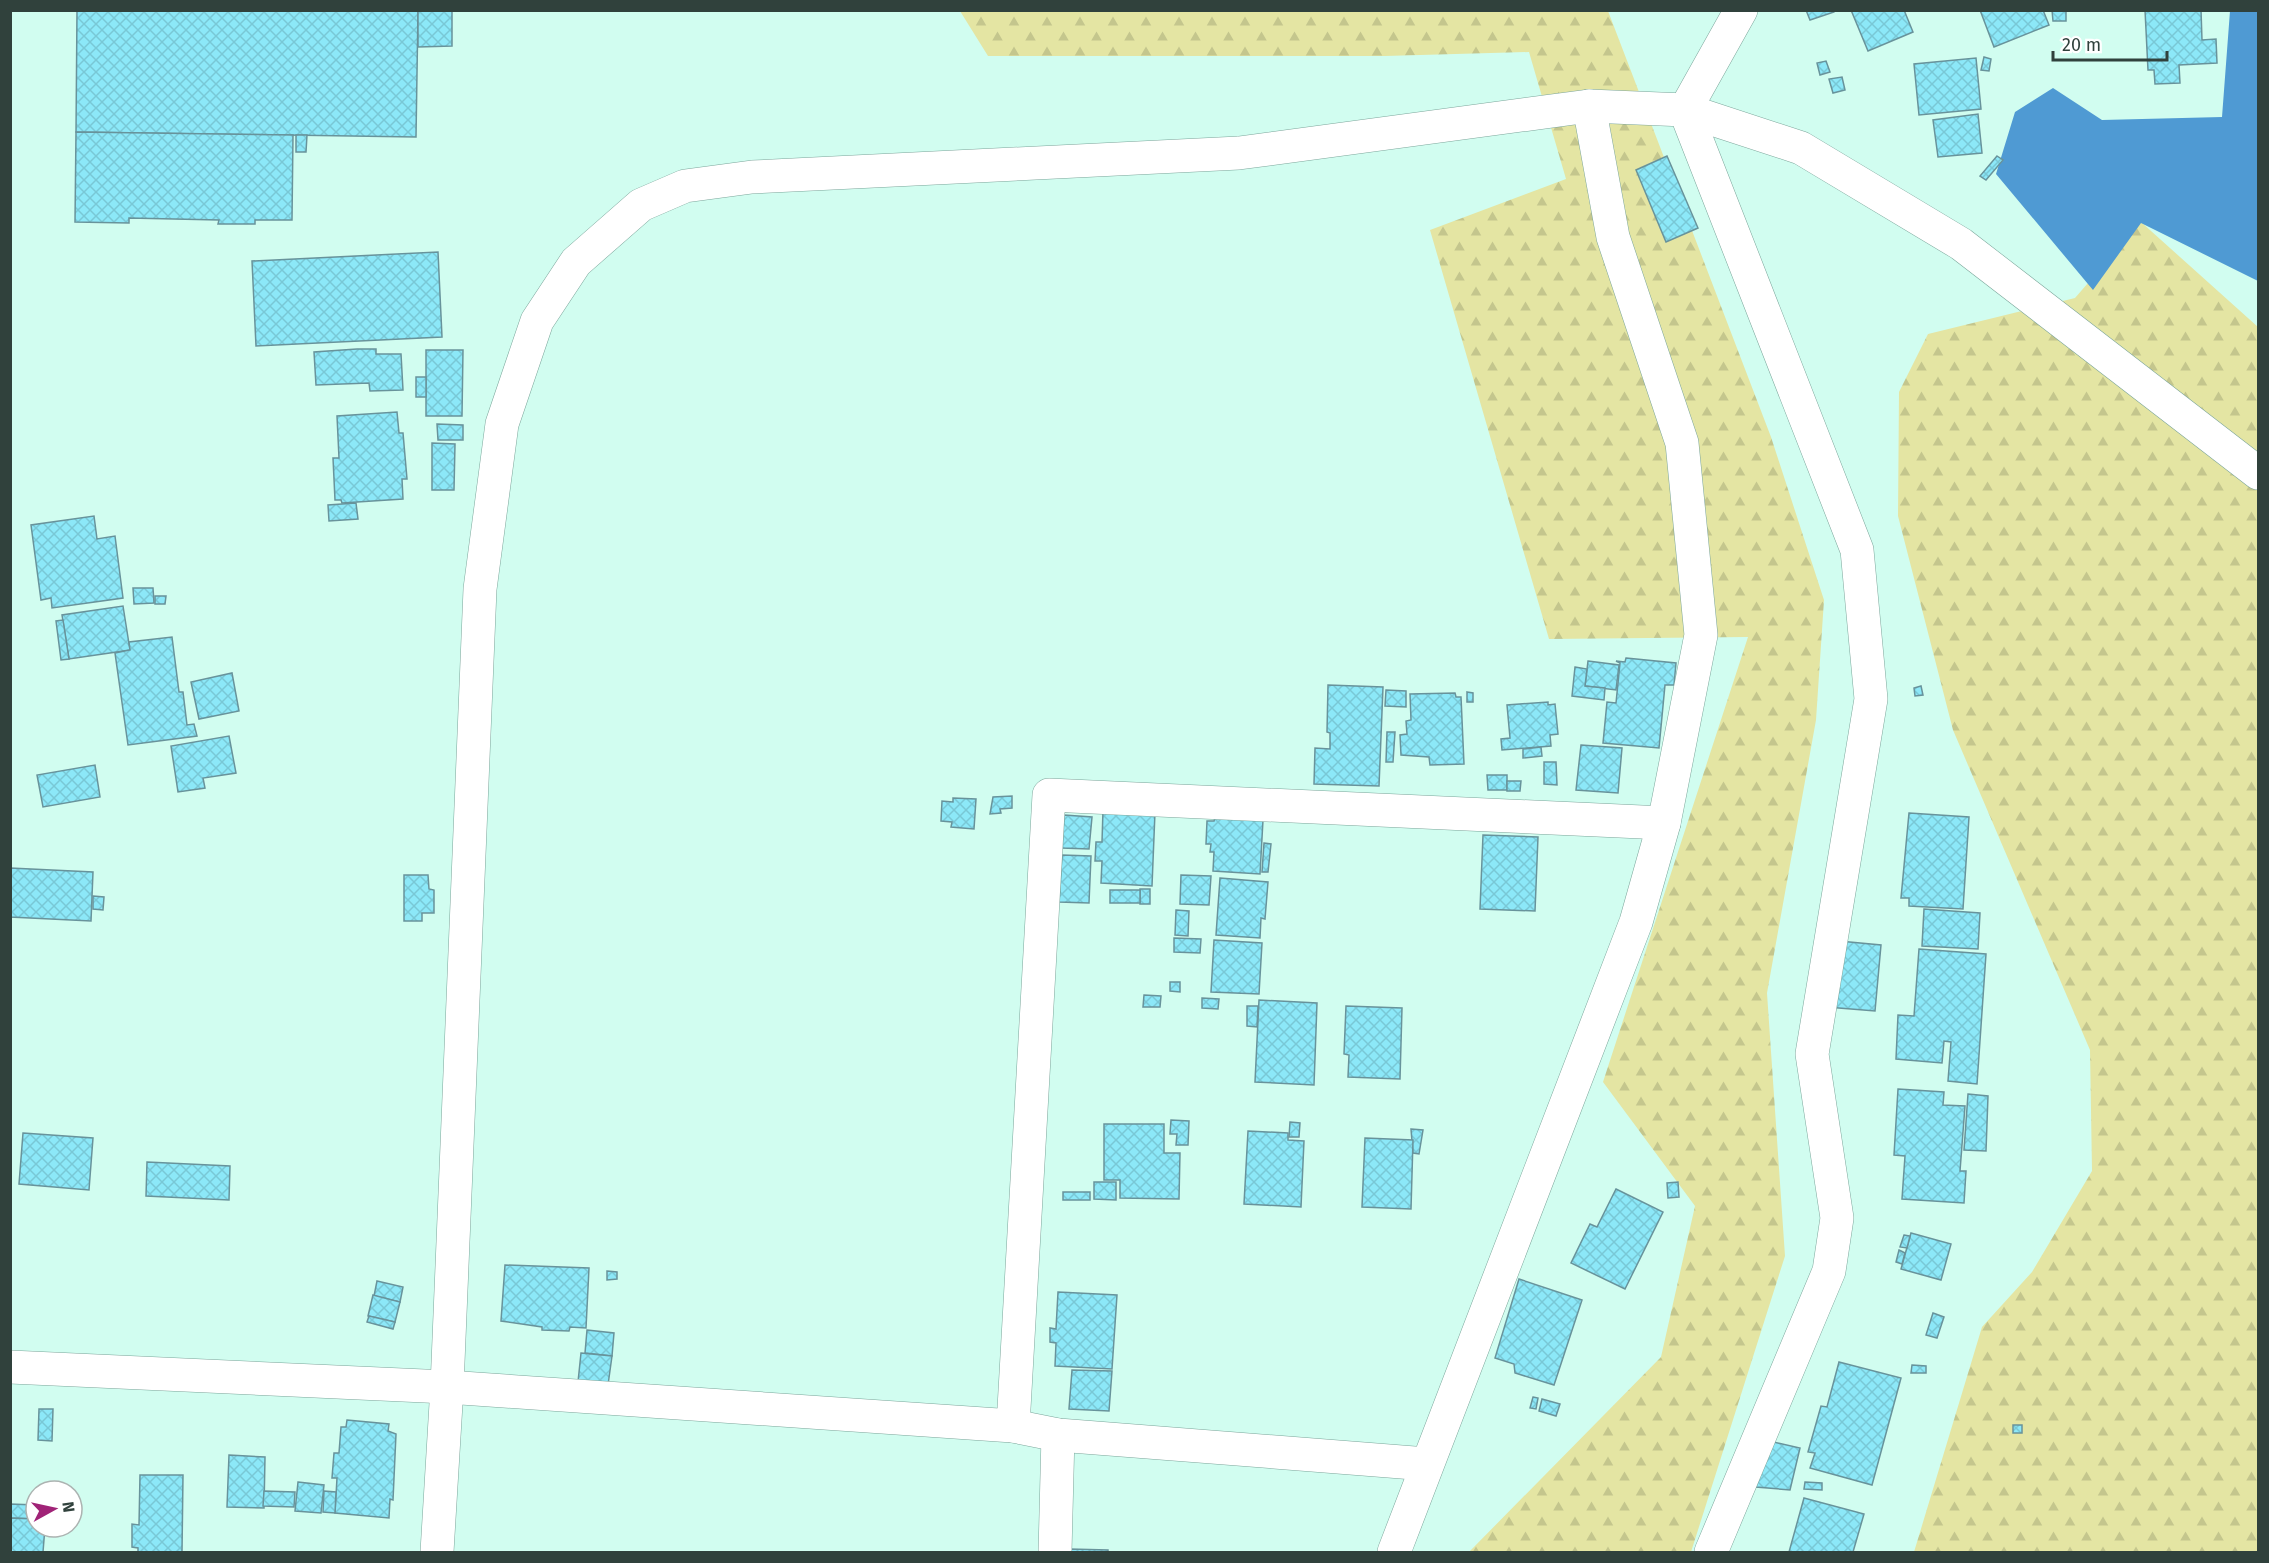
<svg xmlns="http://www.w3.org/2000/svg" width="2269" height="1563" font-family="'Fira Sans',sans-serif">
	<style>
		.forest { fill: url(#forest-firs) }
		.water { fill: #4f9ad3 }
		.building { fill: url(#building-cross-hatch); stroke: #68939b; stroke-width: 1.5 }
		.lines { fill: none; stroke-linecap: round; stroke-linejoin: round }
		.minor-casing { stroke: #7ca69b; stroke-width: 34 }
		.minor { stroke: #fff; stroke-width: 33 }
	</style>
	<defs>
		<pattern id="forest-firs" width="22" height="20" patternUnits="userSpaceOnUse" patternTransform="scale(1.5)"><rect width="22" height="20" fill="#e4e5a3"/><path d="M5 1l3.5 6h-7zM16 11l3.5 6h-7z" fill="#c4c68d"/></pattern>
		<pattern id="building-cross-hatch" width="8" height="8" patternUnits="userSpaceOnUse" patternTransform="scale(1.5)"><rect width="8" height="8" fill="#8ce8f8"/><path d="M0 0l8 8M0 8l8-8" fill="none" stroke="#79c8d6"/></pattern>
	</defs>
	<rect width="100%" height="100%" fill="#d1fdf0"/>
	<g class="forest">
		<polygon points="960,11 1608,11 1771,437 1824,600 1816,720 1767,993 1785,1256 1691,1552 1469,1552 1661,1357 1695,1206 1603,1082 1748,637 1549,639 1430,230 1566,179 1529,52 1385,56 988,56"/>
		<polygon points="2141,222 2258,327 2258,1552 1914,1552 1982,1327 2032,1272 2092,1171 2090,1050 1953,730 1898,516 1899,392 1928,334 2075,298"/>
	</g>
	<polygon class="water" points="2230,11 2258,11 2258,281 2141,223 2093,290 1996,174 2015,112 2053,88 2102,120 2222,117"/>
	<g class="building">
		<polygon points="77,10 418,10 416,137 76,132"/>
		<polygon points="418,10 452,10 452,46 418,47"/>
		<polygon points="1806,10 1834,10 1834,12 1810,20"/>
		<polygon points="1851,10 1904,10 1913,32 1868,51"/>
		<polygon points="1980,10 2043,10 2049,25 1994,47"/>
		<polygon points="2052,10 2066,10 2066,21 2053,21"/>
		<polygon points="2145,10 2201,10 2202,40 2216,39 2217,63 2179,65 2180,83 2155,84 2154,70 2148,70"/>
		<polygon points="1984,57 1991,59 1989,71 1981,70"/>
		<polygon points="1976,58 1981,109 1919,115 1914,64"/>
		<polygon points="1826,61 1830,72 1820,75 1817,63"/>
		<polygon points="1842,77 1845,90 1833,93 1829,79"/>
		<polygon points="1978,114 1982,153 1938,157 1933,120"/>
		<polygon points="76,132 293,135 292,220 255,220 255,224 218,224 219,220 129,218 129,223 75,222"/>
		<polygon points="296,135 307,135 306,152 296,152"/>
		<polygon points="1667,156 1698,228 1666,242 1636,170"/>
		<polygon points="1997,156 2003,160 1986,180 1980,176"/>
		<polygon points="438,252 442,337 256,346 252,261"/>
		<polygon points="357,349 376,349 376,354 401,354 403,390 370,391 369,383 316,385 314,352"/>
		<polygon points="426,350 463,350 462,416 426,416"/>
		<rect x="416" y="377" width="10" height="20"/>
		<polygon points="397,412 399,433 403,433 407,479 402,479 403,499 342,503 341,500 335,500 333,458 339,458 337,416"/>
		<polygon points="437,424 463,425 463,440 438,440"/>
		<polygon points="432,443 455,444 454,490 432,490"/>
		<polygon points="356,503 358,519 329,521 328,505"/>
		<polygon points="94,516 97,539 115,536 123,598 52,608 51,598 41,600 31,525"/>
		<polygon points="133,588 153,588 154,603 134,604"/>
		<polygon points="155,596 166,596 165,604 155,604"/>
		<polygon points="123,606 130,650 69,659 62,615"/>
		<polygon points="63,620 69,659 61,660 56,621"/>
		<polygon points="172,637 179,692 183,692 187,725 194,724 197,736 128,745 115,653 130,650 129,642"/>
		<polygon points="1626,658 1676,663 1674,685 1665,685 1659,748 1603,743 1607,702 1616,703 1620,663 1616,661 1625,662"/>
		<polygon points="1588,661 1619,665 1616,690 1585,686"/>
		<polygon points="1575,667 1587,669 1585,686 1605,688 1604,700 1572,696"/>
		<polygon points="232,673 239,711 199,719 191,682"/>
		<polygon points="1328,685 1383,687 1379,786 1314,784 1315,748 1330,749 1330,733 1327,732"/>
		<polygon points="1921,686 1923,695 1915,696 1914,688"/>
		<polygon points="1386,690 1406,691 1406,707 1385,706"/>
		<polygon points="1467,692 1473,693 1473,702 1467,702"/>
		<polygon points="1455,693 1456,697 1461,697 1464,764 1430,765 1429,757 1401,755 1400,735 1407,734 1406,721 1411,720 1410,694"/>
		<polygon points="1548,702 1548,705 1555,704 1558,734 1550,735 1551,746 1502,750 1501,739 1510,738 1507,705"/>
		<polygon points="1387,732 1395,732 1393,762 1386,762"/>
		<polygon points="229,736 236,773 203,778 205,788 178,792 171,746"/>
		<polygon points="1581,745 1622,748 1618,793 1576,790"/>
		<polygon points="1541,747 1542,756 1523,758 1523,749"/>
		<polygon points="1544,762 1556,762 1557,785 1544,784"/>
		<polygon points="95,765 100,797 43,807 37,775"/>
		<polygon points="1487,775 1507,775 1507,790 1488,790"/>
		<polygon points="1507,781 1521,781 1520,791 1507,791"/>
		<polygon points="1012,796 1012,808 1000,809 1001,813 990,814 993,797"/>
		<polygon points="953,798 976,799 974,829 951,827 952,822 941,821 942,801 953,802"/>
		<polygon points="1103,810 1155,812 1152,886 1101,883 1102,861 1095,861 1096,842 1102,842"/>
		<polygon points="1909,813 1969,817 1963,909 1909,906 1909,898 1901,898"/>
		<polygon points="1064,815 1092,817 1089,849 1062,848"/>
		<polygon points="1215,818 1263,820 1260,874 1213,871 1214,852 1210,852 1211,844 1206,844 1207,821 1214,821"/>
		<polygon points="1483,835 1538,837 1535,911 1480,909"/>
		<polygon points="1264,843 1271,844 1268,872 1262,872"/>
		<polygon points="1062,855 1091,856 1089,903 1059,902"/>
		<polygon points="10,868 93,872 91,921 10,917"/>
		<polygon points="404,875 428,875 429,889 434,890 434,913 422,913 422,921 404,921"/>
		<polygon points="1181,875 1211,876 1209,905 1180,904"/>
		<polygon points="1220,878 1268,882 1265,919 1261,918 1260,938 1216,935"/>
		<rect x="1140" y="889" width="10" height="15"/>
		<rect x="1110" y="890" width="30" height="13"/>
		<polygon points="93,896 104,897 103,910 93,909"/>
		<polygon points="1924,909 1980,913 1978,949 1922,946"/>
		<polygon points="1176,910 1189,911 1188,936 1175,935"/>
		<polygon points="1174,938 1201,939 1200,953 1174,952"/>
		<polygon points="1214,940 1262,943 1259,994 1211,992"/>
		<polygon points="1839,941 1881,945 1875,1011 1827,1007"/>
		<polygon points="1919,949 1986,954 1977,1084 1948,1081 1951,1042 1944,1041 1942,1063 1896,1059 1898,1015 1914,1016"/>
		<polygon points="1170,982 1180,982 1180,992 1170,991"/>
		<polygon points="1144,995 1161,996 1160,1007 1143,1007"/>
		<polygon points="1202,998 1219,999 1218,1009 1202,1008"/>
		<polygon points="1259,1000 1317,1003 1314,1085 1255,1082"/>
		<polygon points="1247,1006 1258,1006 1257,1027 1247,1026"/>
		<polygon points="1346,1006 1402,1008 1400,1079 1348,1077 1349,1055 1344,1054"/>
		<polygon points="1898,1089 1944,1092 1943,1105 1965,1106 1960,1171 1966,1171 1964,1203 1902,1199 1905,1156 1894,1155"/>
		<polygon points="1968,1094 1988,1096 1986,1151 1964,1150"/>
		<polygon points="1171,1120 1189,1121 1188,1145 1176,1145 1177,1134 1170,1134"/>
		<polygon points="1290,1122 1300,1123 1299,1137 1289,1137"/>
		<polygon points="1104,1124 1164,1124 1164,1153 1180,1153 1179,1199 1120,1198 1120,1180 1104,1180"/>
		<polygon points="1411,1129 1423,1130 1419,1154 1413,1153"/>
		<polygon points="1248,1131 1288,1133 1288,1140 1304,1141 1301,1207 1244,1204"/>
		<polygon points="23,1133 93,1138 89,1190 19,1184"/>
		<polygon points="1365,1138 1413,1140 1411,1209 1362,1207"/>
		<polygon points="147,1162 230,1166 229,1200 146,1196"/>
		<polygon points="1094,1182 1116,1182 1116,1200 1094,1199"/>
		<polygon points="1678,1182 1679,1197 1668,1198 1667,1183"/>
		<polygon points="1616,1189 1663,1212 1625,1289 1571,1263 1590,1224 1597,1227"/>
		<rect x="1063" y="1192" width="27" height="8"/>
		<polygon points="1911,1233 1951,1244 1941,1280 1901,1269"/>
		<polygon points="1904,1235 1910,1236 1907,1248 1900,1247"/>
		<polygon points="1899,1250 1905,1253 1902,1264 1896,1262"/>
		<polygon points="505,1265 589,1268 586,1328 570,1327 569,1331 542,1330 542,1327 501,1321"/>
		<polygon points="607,1271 617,1272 617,1279 607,1280"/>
		<polygon points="1519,1279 1582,1300 1554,1385 1515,1373 1514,1364 1495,1358"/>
		<polygon points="377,1281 403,1287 400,1302 374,1296"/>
		<polygon points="1058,1292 1117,1295 1112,1369 1055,1366 1056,1343 1050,1342 1050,1328 1056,1329"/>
		<polygon points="373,1295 400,1302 395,1322 368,1316"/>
		<polygon points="1933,1313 1944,1317 1937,1338 1926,1335"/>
		<polygon points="369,1316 395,1322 393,1329 367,1322"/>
		<polygon points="587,1330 614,1333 612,1356 585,1353"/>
		<polygon points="581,1353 612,1356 608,1385 578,1382"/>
		<polygon points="1839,1362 1901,1378 1872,1485 1810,1468 1815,1453 1808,1452 1821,1406 1827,1407"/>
		<polygon points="1912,1365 1926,1366 1926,1373 1911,1373"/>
		<polygon points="1072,1370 1112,1371 1109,1411 1069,1409"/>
		<polygon points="1533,1397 1538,1398 1536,1409 1530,1408"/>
		<polygon points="1542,1399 1560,1404 1556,1416 1539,1411"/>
		<polygon points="39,1409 53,1409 52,1441 38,1440"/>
		<polygon points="347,1420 389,1424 388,1431 396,1434 393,1500 390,1499 389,1518 335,1513 337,1478 332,1478 334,1453 339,1453 341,1427 346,1427"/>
		<rect x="2013" y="1425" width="9" height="8"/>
		<polygon points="1769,1441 1800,1448 1790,1490 1756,1487"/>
		<polygon points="229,1455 265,1457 264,1508 227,1507"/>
		<polygon points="140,1475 183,1475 182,1552 138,1552 138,1548 132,1547 132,1524 139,1525"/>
		<polygon points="298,1482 324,1485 321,1513 295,1511"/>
		<polygon points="1805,1482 1822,1483 1822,1490 1804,1489"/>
		<polygon points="264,1491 295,1492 294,1507 263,1506"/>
		<polygon points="324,1491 336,1492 335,1513 323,1512"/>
		<polygon points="1804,1498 1864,1514 1853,1552 1789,1552"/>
		<polygon points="10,1504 36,1505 36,1519 10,1518"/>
		<polygon points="10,1518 36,1519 36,1527 45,1527 43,1552 10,1552"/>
		<polygon points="1069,1549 1108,1550 1108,1552 1069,1552"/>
	</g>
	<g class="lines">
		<g class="minor-casing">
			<g id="minor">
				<polyline points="10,1367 447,1387 1013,1426 1058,1435 1427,1464"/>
				<polyline points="1013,1426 1049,795 1664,823"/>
				<polyline points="437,1552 447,1387 480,589 502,424 537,321 576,262 641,205 685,186 752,177 1239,153 1589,106 1685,110 1801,148 1961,244 2258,473"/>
				<polyline points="1055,1552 1058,1435"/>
				<polyline points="1394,1552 1636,922 1664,823 1701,635 1682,443 1613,237 1589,106"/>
				<polyline points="1711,1552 1829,1271 1837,1218 1812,1054 1871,699 1857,550 1685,110 1741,10"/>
			</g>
		</g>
		<use href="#minor" class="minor"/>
	</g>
	<rect width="2269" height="1563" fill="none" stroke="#30413c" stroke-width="24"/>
	<g transform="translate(54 1509) rotate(82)"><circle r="28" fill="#ffffff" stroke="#acb3b1" stroke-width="1.5"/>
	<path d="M0-4.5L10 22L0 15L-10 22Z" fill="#a02377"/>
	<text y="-9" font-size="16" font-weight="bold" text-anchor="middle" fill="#30413c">N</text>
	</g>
	<path d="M2053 51v9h114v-9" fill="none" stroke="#30413c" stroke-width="3"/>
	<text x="2062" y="51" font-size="18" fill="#30413c" stroke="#ffffff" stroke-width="4.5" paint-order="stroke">20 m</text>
</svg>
